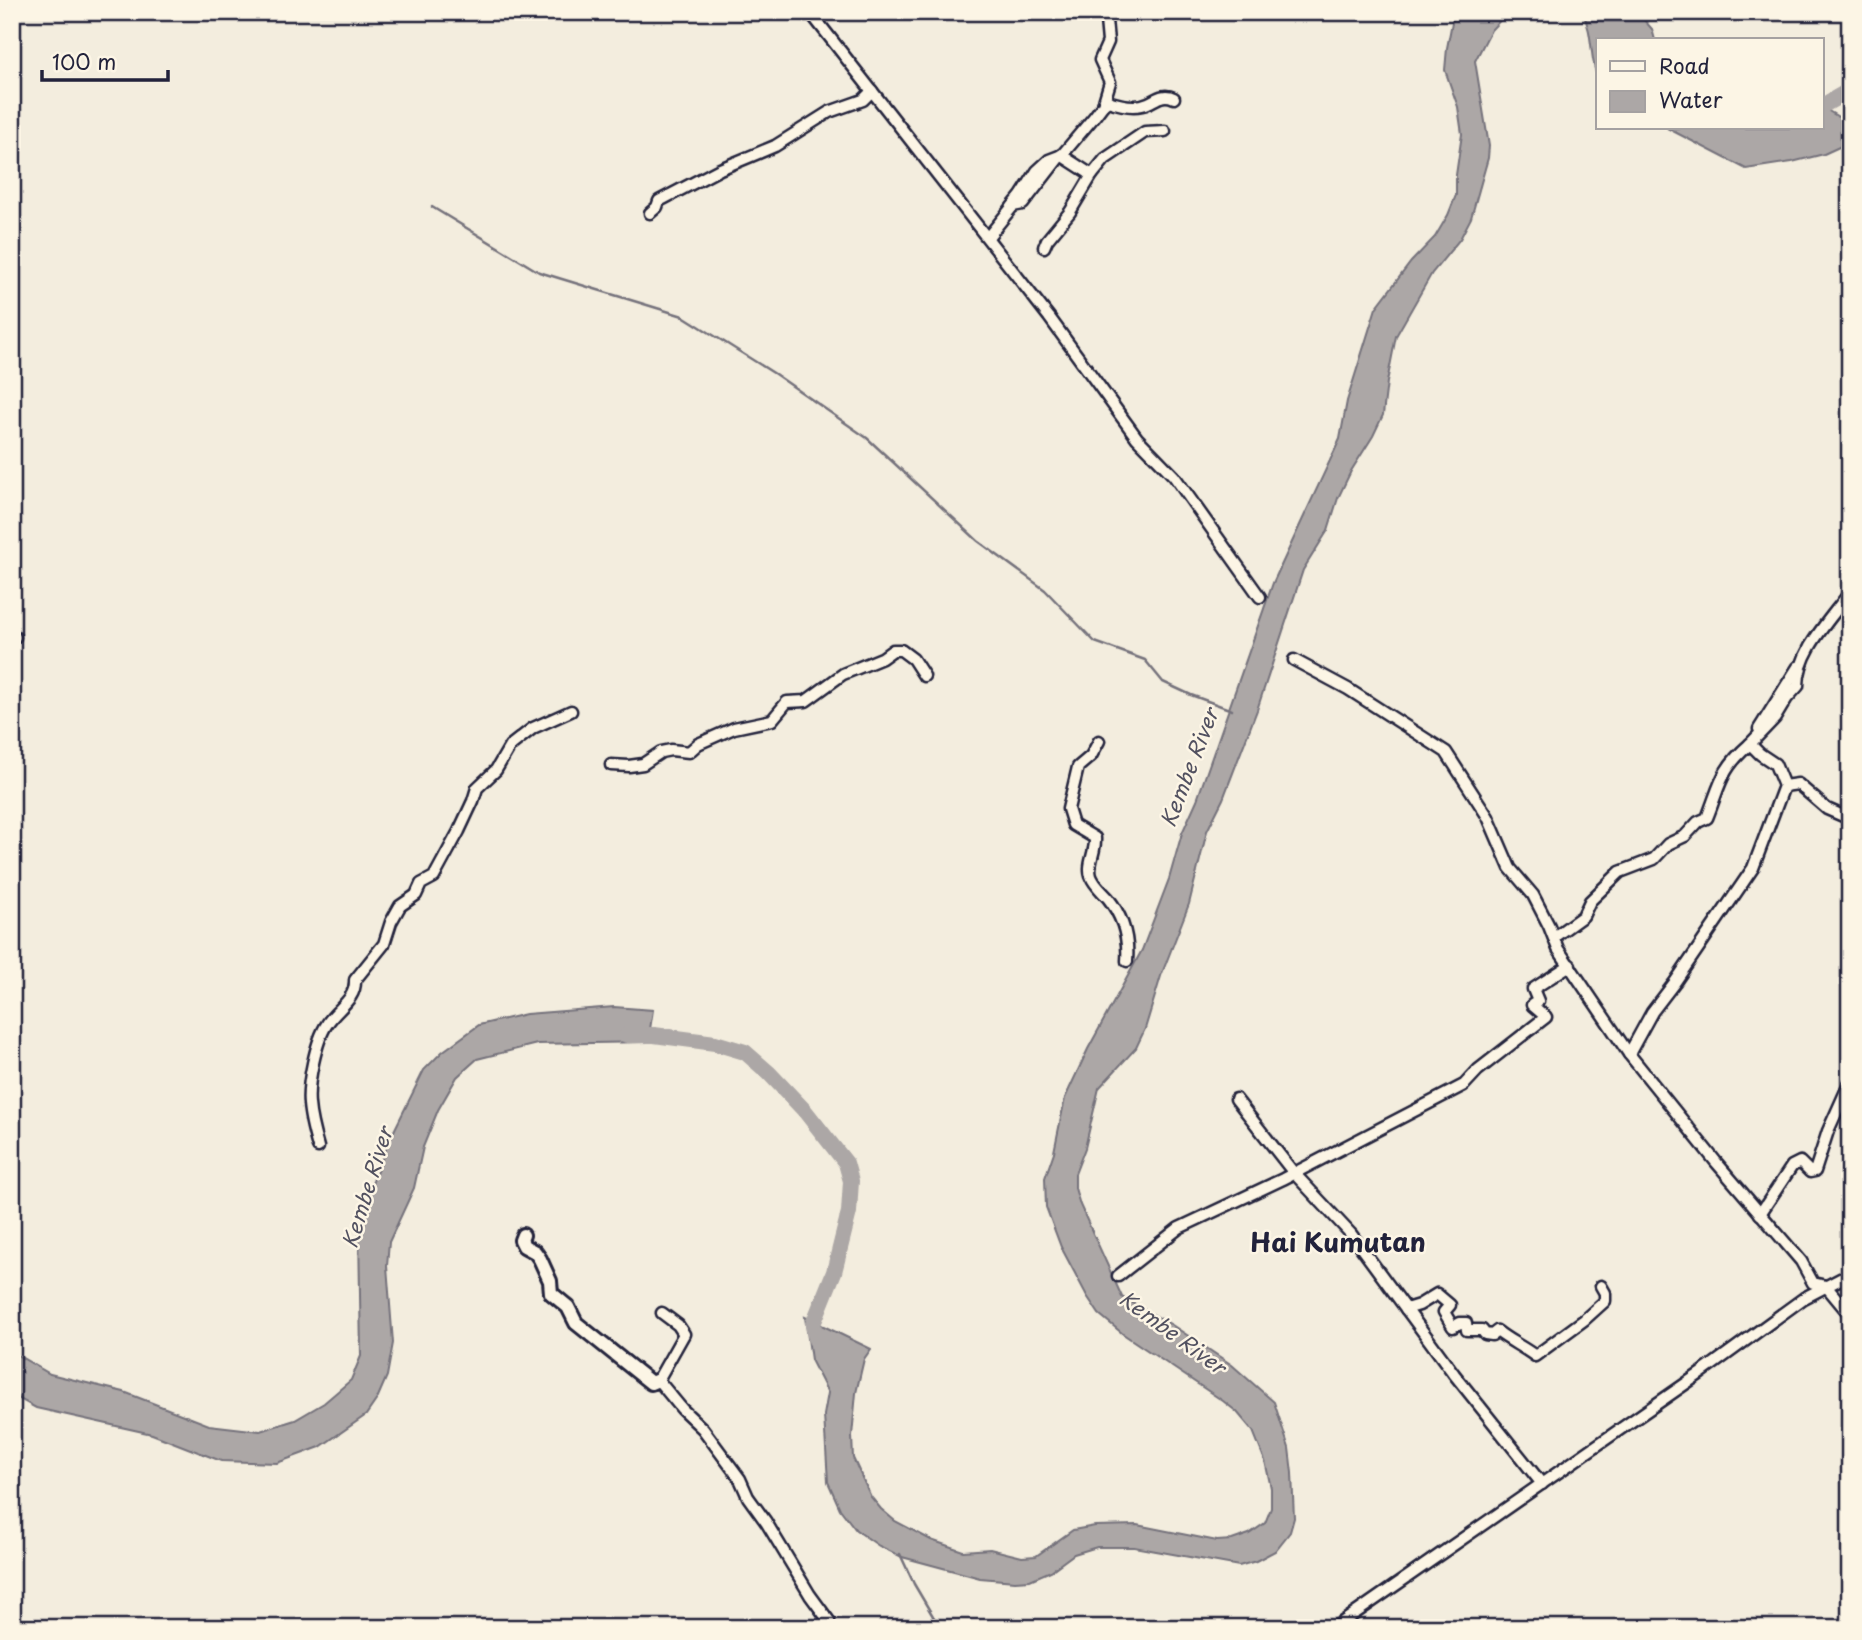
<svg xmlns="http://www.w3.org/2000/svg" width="1862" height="1640" font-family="'Playpen Sans',sans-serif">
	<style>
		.water { fill: #aca7a6; stroke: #75727b; stroke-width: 2 }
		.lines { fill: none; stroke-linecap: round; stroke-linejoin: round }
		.stream { stroke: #75727b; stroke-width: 2.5 }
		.river { stroke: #aca7a6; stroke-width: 16 }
		.street-casing { stroke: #22223b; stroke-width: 15 }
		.secondary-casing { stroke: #22223b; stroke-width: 18 }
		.street { stroke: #fcf5e5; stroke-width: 10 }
		.secondary { stroke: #fcf5e5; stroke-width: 12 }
		.labels { text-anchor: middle; stroke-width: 5; stroke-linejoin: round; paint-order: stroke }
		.water-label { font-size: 21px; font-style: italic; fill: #525160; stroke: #fcf5e5 }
		.district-label { font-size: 26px; font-weight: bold; fill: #22223b; stroke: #fcf5e5 }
	</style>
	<rect width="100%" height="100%" fill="#f3edde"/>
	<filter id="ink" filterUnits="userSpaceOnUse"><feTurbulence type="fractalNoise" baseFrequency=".0143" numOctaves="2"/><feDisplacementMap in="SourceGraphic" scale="14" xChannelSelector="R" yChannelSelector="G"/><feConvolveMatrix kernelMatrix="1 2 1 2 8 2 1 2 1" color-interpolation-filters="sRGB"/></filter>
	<g filter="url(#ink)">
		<g class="water">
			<polygon points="1454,12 1508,12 1491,30 1475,61 1489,146 1488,158 1471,218 1460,239 1432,273 1396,336 1387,382 1383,415 1373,436 1351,471 1338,498 1328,530 1303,570 1257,710 1223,799 1207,831 1189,904 1161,976 1145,1029 1136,1048 1099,1088 1085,1148 1075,1174 1075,1188 1080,1205 1122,1297 1172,1325 1232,1365 1274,1402 1289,1448 1292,1473 1294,1518 1290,1532 1275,1551 1256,1561 1239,1566 1134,1547 1097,1547 1074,1554 1051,1571 1030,1580 1015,1581 980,1578 902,1557 879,1546 856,1530 840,1509 828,1482 824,1415 828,1393 811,1360 805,1317 871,1349 864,1359 856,1393 852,1436 853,1458 871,1497 881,1509 895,1521 931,1540 963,1551 990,1549 1022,1557 1036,1556 1073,1530 1095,1526 1137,1525 1217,1541 1232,1540 1249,1534 1265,1523 1271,1508 1271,1488 1265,1461 1253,1431 1237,1412 1223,1401 1123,1334 1099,1314 1087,1296 1061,1247 1046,1207 1045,1178 1054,1152 1065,1098 1088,1049 1142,950 1169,879 1182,833 1197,800 1273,583 1340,439 1347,401 1376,308 1411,262 1435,237 1448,215 1456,195 1456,175 1462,134 1458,107 1445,70 1447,48"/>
			<path d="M 1582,12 L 1637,12 L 1652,29 L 1655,40 L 1598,40 L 1598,79 C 1589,58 1594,33 1582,12 Z"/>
			<polygon points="1822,107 1850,124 1850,142 1824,154 1792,162 1746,169 1667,128 1822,128"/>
			<polygon points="614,1007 653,1010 648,1042 537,1044 477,1059 457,1077 438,1110 423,1147 414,1188 389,1242 387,1266 393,1343 387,1376 377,1399 366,1415 320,1447 277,1463 221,1461 152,1434 36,1408 12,1395 12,1352 50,1374 124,1392 209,1425 260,1431 295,1420 324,1403 351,1380 361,1356 359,1233 369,1191 390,1139 424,1070 442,1052 479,1025 526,1014"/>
		</g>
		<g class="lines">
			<g class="stream">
				<polyline points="432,207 539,272 683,316 775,374 867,438 978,541 1045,590 1095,642 1145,660 1163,682 1191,695 1232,710"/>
				<polyline points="900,1554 914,1584 940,1628"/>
			</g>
			<g class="river">
				<polyline points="1822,106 1850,90"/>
				<polyline points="627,1035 654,1035 715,1043 745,1052 769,1073 805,1111 846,1163 851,1181 849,1212 834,1272 813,1324 816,1340"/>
			</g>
			<g class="street-casing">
				<g id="street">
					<polyline points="810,12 1049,317 1137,438 1174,476 1260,597"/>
					<path d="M 1103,105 L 1108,101 C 1120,105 1136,109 1148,103 C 1157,99 1163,93 1174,98"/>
					<polyline points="1013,206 1023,204 1061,155 1092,175 1105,159 1145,132 1165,131"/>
					<polyline points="650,213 657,207 659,201 720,169 775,146 829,112 863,100 872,91"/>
					<polyline points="988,237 1021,196 1037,171 1049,160 1062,155 1094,117 1103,105 1110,82 1100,60 1108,42 1106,20"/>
					<polyline points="1044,247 1047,240 1070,212 1092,175"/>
					<polyline points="12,637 15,637"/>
					<polyline points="1294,660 1348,689 1446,752 1488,817 1510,868 1533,895 1549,926 1558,949 1629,1054 1716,1162 1801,1261 1813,1283 1826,1286 1850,1315"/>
					<polyline points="1759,729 1798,667"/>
					<path d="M 1099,741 L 1091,756 L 1078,767 L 1068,809 L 1073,825 L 1095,838 C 1096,852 1087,864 1091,876 C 1094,885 1102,891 1108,898 C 1123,917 1129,937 1127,961"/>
					<polyline points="611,765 629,766 643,764 661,752 671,750 689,752 698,744 734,728 772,720 787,702 806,701 843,674 882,658 893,650 901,650 913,659 924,676"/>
					<polyline points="1784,786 1798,784 1827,809 1850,819"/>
					<path d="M 1554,937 L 1583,916 L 1590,901 L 1620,872 L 1654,859 L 1668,844 L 1685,836 L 1698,822 L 1707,818 C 1721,783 1720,770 1750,744"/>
					<path d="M 1629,1054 L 1652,1012 L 1675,982 L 1753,868 L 1784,786 L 1775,764 L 1760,754 L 1750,744 L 1775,718 L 1787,698 L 1798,686 C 1798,651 1830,620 1850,592"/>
					<polyline points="1236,1099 1293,1172 1351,1234 1454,1374 1542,1484"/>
					<path d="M 318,1147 C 314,1133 310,1118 309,1104 C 307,1084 316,1040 327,1024 C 337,1008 356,1000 355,980 L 384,944 L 391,922 L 400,906 L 416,895 L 421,884 L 434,877 L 459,831 L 473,801 L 477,788 L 496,770 L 510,746 L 533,728 L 571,711"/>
					<polyline points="1760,1214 1792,1166 1800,1162 1810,1172 1815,1171 1828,1131 1850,1082"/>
					<polyline points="1118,1276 1179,1228 1283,1179 1464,1085 1478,1070 1546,1017 1532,1005 1538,1001 1533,989 1570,965"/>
					<path d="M 1406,1309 L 1419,1305 L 1437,1294 L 1450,1305 L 1444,1312 L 1453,1327 L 1460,1323 L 1466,1323 L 1467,1330 L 1482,1330 L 1485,1334 L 1492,1335 L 1497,1331 C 1508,1340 1523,1347 1535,1356 L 1584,1320 L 1605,1301 L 1605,1293 L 1601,1286"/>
					<polyline points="662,1313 678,1325 684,1334 658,1380 682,1409 703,1429 740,1479 748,1497 766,1522 810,1595 829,1621 830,1628"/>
					<polyline points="1334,1628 1701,1373 1804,1298 1850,1274"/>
				</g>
			</g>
			<g class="secondary-casing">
				<polyline id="secondary" points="523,1235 521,1240 524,1246 535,1252 540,1259 550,1281 551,1293 568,1307 576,1323 651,1383 658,1380"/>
			</g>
			<use href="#street" class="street"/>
			<use href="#secondary" class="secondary"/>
		</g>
	</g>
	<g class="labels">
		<g class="water-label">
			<text transform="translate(1190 768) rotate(-69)" y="7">Kembe River</text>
			<text transform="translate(368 1188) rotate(-73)" y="7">Kembe River</text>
			<text transform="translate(1172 1333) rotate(36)" y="7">Kembe River</text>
		</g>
		<g class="district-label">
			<text x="1338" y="1252">Hai Kumutan</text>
		</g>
	</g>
	<rect width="1862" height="1640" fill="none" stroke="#fcf5e5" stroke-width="42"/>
	<rect x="21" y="21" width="1820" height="1598" fill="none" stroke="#22223b" stroke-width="2.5" filter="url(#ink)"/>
	<rect x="1596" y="38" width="228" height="91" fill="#fcf5e5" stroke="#a5a1a1" stroke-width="2"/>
	<rect x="1610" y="61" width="35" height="10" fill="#fcf5e5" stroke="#a5a1a1" stroke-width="2"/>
	<text x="1659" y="74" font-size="21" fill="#22223b">Road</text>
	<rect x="1610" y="91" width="35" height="21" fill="#aca7a6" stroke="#a5a1a1" stroke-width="2"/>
	<text x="1659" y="108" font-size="21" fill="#22223b">Water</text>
	<path d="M42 70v10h126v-10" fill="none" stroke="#22223b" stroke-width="3.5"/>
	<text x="52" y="70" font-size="21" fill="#22223b" stroke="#fcf5e5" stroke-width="5" paint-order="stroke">100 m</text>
</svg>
